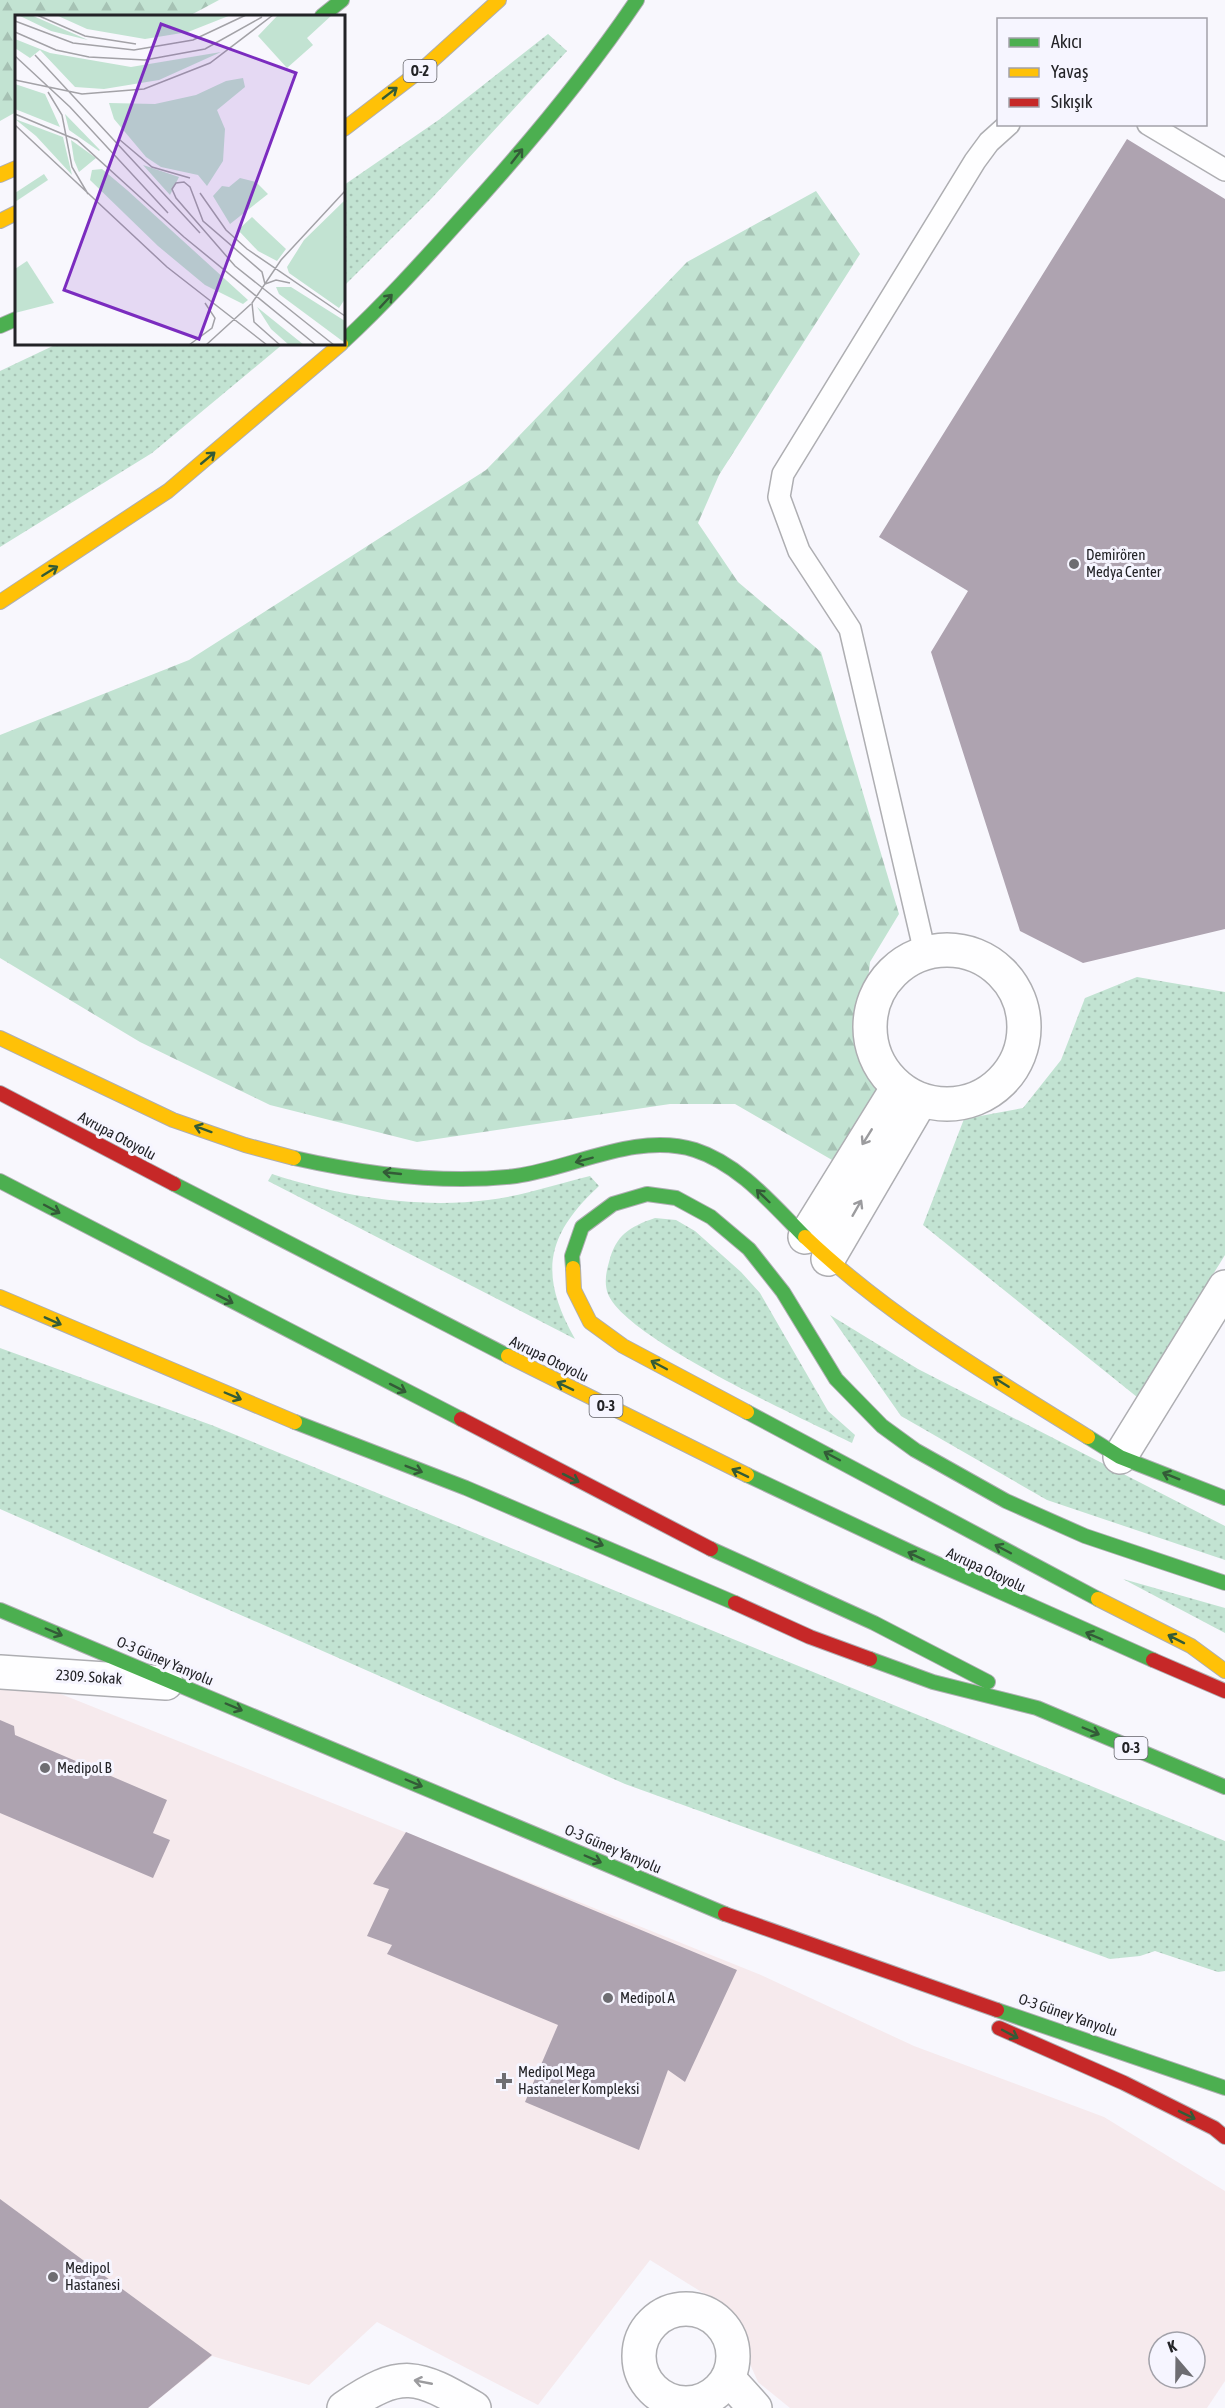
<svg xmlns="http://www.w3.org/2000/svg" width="1225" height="2408" font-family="'Asap Condensed',sans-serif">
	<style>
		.medical { fill: #f6eaed; fill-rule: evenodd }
		.grass { fill: url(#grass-dots) }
		.forest { fill: url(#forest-firs) }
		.building { fill: #aea3b0 }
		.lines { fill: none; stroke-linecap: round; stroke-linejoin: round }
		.lane-casing { stroke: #aeaeb2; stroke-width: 24 }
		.street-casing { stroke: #aeaeb2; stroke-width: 36 }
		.fast-casing { stroke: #aeaeb2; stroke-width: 16 }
		.slow-casing { stroke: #aeaeb2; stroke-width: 16 }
		.jam-casing { stroke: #aeaeb2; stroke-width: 16 }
		.lane { stroke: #fefeff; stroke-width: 21 }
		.street { stroke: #fefeff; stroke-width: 33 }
		.fast { stroke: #4caf50; stroke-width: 14 }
		.slow { stroke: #ffc107; stroke-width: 14 }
		.jam { stroke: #c62828; stroke-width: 14 }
		.oneway { stroke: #335b37 }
		.oneway2 { stroke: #9b9b9e }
		.poi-dot { fill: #6e6d72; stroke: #f6f5ff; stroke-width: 2 }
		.labels { text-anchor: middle; stroke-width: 6; stroke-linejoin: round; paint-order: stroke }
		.shield { fill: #f6f5ff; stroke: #626268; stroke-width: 1.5 }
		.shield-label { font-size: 14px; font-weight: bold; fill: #232327 }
		.poi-label { font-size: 15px; fill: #232327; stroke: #f6f5ff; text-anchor: start }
		.street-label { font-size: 15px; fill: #232327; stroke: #f6f5ff }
		.inset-road { fill: none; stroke: #a3a2a7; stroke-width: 1.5 }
		.view { fill: #7b2cbf; fill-opacity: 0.15; stroke: #7b2cbf; stroke-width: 3 }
		.inset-edge { fill: none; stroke: #232327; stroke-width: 3 }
	</style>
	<defs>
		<pattern id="grass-dots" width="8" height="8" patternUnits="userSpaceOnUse" patternTransform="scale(1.5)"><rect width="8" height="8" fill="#c2e3d2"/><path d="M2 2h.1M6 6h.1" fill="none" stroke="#a6c2b4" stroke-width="1.8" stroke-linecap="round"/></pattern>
		<pattern id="forest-firs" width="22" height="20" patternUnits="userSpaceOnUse" patternTransform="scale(1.5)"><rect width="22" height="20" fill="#c2e3d2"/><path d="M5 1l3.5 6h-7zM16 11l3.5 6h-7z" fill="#a6c2b4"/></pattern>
	</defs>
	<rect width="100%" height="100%" fill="#f8f7fd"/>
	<path class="medical" d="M 36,1684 L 761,1975 L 914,2046 L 1104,2117 L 1225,2191 L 1225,2381 L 1207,2408 L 790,2408 L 758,2382 L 724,2306 L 650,2260 L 538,2405 L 377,2322 L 309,2385 L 212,2356 L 148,2408 L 0,2408 L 0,1688 ZM 1159,2342 L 1195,2342 L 1195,2378 L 1159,2378 Z"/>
	<g class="grass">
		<polygon points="548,34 567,51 432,198 344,286 344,185 440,119"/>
		<polygon points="57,344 283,344 152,453 0,547 0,371"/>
		<polygon points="1137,977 1225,992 1225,1255 1137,1397 923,1225 964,1119 1023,1108 1061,1060 1085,998"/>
		<path d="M 272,1174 C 339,1196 418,1209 488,1200 C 522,1196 557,1184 590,1176 L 599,1186 C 545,1236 539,1275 575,1339 L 268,1181 Z"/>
		<path d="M 655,1218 L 676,1220 L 695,1231 L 741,1272 L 760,1293 L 828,1411 L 855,1435 L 852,1443 C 802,1418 626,1339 608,1294 C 604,1284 606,1272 609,1262 C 616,1235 629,1227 655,1218 Z"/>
		<polygon points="830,1315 918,1369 1225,1526 1225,1560 1047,1500 901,1416"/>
		<polygon points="0,1348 214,1426 1225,1841 1225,1971 1218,1972 1155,1951 1140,1956 1110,1959 625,1784 0,1509"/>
		<polygon points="1123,1579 1225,1608 1225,1633"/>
	</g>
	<g class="forest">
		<polygon points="0,0 219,0 189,16 16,16 16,112 0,121"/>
		<polygon points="816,191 860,254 719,475 698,523 738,582 821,652 899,914 870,962 863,1027 881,1086 839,1164 735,1104 670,1104 417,1142 270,1105 140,1042 0,958 0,735 189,660 486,470 687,262"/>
	</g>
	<g class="building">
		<polygon points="1127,139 1225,199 1225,929 1083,963 1020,931 931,652 968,591 879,537"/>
		<polygon points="0,1720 14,1726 15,1735 167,1800 153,1833 170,1840 153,1878 0,1813"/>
		<polygon points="406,1832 737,1970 685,2082 668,2070 639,2150 525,2102 558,2025 387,1954 392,1945 367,1936 389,1889 373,1884"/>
		<polygon points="0,2199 212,2355 148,2408 0,2408"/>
	</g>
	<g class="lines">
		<g class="lane-casing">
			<g id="lane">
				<polyline points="1148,124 1225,170"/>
				<polyline points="925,953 850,629 799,551 779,497 783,474 975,161 989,142 1009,124"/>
			</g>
		</g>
		<g class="street-casing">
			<g id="street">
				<circle cx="947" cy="1027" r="77"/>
				<polyline points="805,1237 898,1087"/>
				<polyline points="828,1259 921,1100"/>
				<polyline points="1120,1457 1225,1287"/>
				<polyline points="0,1672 166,1683"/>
				<circle cx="686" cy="2356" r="47"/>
				<polyline points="728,2378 755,2408"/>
				<path d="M 344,2408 C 402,2368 417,2375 474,2408"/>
			</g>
		</g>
		<g class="fast-casing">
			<g id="fast">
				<polyline points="322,16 342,0"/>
				<polyline points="0,326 16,319"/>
				<path d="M 344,341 C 384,304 421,263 457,223 C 522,152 583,80 637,0"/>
				<path d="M 294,1158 C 365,1174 442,1185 516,1176 C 574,1168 636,1132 695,1150 C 739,1164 773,1205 805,1237"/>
				<polyline points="0,1181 461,1419"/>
				<polyline points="174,1184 508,1356"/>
				<polyline points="573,1268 572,1256 582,1227 613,1204 647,1194 676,1198 711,1217 749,1249 783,1292 836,1379 882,1426 915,1450 1006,1501 1085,1536 1225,1583"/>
				<polyline points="747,1412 1098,1599"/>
				<polyline points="295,1422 466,1488 735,1603"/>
				<polyline points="1088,1437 1120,1457 1225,1498"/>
				<polyline points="747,1475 913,1553 1153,1660"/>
				<polyline points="711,1549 874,1623 988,1682"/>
				<polyline points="0,1610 725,1914"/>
				<polyline points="870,1659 933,1682 1037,1708 1225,1787"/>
				<polyline points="997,2010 1225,2088"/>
			</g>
		</g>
		<g class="slow-casing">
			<g id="slow">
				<polyline points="344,129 425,67 499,0"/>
				<polyline points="0,175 16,168"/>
				<polyline points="0,221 16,213"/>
				<polyline points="0,602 168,491 341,344"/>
				<polyline points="0,1038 173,1120 245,1145 294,1158"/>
				<path d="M 805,1237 C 889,1317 990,1376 1088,1437"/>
				<polyline points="573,1268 574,1290 590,1322 623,1346 747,1412"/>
				<polyline points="0,1297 295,1422"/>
				<polyline points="508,1356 747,1475"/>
				<polyline points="1098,1599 1191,1646 1225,1671"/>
			</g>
		</g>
		<g class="jam-casing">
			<g id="jam">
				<polyline points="0,1093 174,1184"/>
				<polyline points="461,1419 711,1549"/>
				<polyline points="735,1603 810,1637 870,1659"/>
				<polyline points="1153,1660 1225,1691"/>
				<polyline points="725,1914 997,2010"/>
				<polyline points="999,2028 1124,2083 1214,2128 1225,2137"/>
			</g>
		</g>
		<use href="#lane" class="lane"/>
		<use href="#street" class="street"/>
		<use href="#fast" class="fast"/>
		<use href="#slow" class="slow"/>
		<use href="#jam" class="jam"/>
	</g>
	<defs><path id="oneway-shaft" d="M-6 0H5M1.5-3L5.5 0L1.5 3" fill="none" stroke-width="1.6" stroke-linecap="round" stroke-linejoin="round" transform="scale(1.5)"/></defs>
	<g class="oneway">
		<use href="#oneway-shaft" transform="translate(390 93) rotate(-38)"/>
		<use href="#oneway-shaft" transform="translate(517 156) rotate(-52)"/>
		<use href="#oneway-shaft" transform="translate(386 301) rotate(-47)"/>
		<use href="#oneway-shaft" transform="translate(208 458) rotate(-40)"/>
		<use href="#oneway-shaft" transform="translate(50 571) rotate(-32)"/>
		<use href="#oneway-shaft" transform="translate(203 1129) rotate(-160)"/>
		<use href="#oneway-shaft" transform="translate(584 1160) rotate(165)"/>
		<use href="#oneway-shaft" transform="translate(392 1173) rotate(-174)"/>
		<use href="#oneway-shaft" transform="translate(763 1196) rotate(-136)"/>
		<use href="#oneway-shaft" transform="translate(52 1209) rotate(28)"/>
		<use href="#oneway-shaft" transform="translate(225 1299) rotate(27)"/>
		<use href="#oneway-shaft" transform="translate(53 1321) rotate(24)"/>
		<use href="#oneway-shaft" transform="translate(659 1365) rotate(-152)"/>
		<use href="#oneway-shaft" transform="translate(1001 1382) rotate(-148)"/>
		<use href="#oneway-shaft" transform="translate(565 1386) rotate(-154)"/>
		<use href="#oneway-shaft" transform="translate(398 1388) rotate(27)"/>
		<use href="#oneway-shaft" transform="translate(233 1396) rotate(23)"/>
		<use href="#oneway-shaft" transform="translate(832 1456) rotate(-152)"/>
		<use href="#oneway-shaft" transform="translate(414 1469) rotate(21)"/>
		<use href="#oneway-shaft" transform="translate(740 1473) rotate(-154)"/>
		<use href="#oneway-shaft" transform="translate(1171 1476) rotate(-158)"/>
		<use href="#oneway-shaft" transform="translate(571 1478) rotate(27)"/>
		<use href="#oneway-shaft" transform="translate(595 1542) rotate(23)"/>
		<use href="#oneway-shaft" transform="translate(1003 1549) rotate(-152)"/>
		<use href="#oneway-shaft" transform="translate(916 1556) rotate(-155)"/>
		<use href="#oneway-shaft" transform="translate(54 1632) rotate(23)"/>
		<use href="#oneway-shaft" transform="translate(1094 1636) rotate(-157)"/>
		<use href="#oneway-shaft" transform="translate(1176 1639) rotate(-153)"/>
		<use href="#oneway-shaft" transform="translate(234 1707) rotate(23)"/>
		<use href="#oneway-shaft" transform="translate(1091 1731) rotate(23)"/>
		<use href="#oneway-shaft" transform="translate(414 1783) rotate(23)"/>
		<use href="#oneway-shaft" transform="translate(593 1859) rotate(23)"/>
		<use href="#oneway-shaft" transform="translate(1010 2034) rotate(28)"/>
		<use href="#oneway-shaft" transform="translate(1187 2115) rotate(26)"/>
	</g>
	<g class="oneway2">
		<use href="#oneway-shaft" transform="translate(867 1137) rotate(122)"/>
		<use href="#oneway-shaft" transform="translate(857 1208) rotate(-60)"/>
		<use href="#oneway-shaft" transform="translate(423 2382) rotate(-169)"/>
	</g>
	<g class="poi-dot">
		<circle cx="1074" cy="564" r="6"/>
		<circle cx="45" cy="1768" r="6"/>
		<circle cx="608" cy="1998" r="6"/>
		<path d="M501 2072h6v6h6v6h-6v6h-6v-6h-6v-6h6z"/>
		<circle cx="53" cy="2277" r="6"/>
	</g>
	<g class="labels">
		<g class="shield">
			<rect x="403.5" y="60" width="33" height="22" rx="4.5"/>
			<rect x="589.5" y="1395" width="33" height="22" rx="4.5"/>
			<rect x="1114.5" y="1737" width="33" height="22" rx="4.5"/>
		</g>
		<g class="shield-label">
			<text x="420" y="76">O-2</text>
			<text x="606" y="1411">O-3</text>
			<text x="1131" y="1753">O-3</text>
		</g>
		<g class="poi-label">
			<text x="1086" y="560">Demirören<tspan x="1086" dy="17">Medya Center</tspan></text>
			<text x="57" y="1773">Medipol B</text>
			<text x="620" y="2003">Medipol A</text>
			<text x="518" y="2077">Medipol Mega<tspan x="518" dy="17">Hastaneler Kompleksi</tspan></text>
			<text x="65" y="2273">Medipol<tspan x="65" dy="17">Hastanesi</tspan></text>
		</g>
		<g class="street-label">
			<text transform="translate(117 1136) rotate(28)" y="5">Avrupa Otoyolu</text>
			<text transform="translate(549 1359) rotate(26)" y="5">Avrupa Otoyolu</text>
			<text transform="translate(986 1570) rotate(25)" y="5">Avrupa Otoyolu</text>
			<text transform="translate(165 1661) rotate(23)" y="5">O-3 Güney Yanyolu</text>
			<text transform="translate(89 1677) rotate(4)" y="5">2309. Sokak</text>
			<text transform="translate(613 1849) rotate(23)" y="5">O-3 Güney Yanyolu</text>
			<text transform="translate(1068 2015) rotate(19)" y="5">O-3 Güney Yanyolu</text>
		</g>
	</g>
	<g transform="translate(15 15)">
		<rect width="330" height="330" fill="#f8f7fd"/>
		<path d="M 3,0 L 16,0 L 73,25 L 36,16 ZM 263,0 L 317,0 L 292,23 L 298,30 L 272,53 L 243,21 ZM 0,24 L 35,38 L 116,52 L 206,37 L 144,65 L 89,74 L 60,72 L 25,35 L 15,43 L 0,33 ZM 0,69 L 30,79 L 45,112 L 0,94 ZM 50,99 L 85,135 L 84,136 L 54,115 ZM 0,104 L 48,122 L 57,160 L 21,121 ZM 56,125 L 81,143 L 64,157 L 59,145 ZM 128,150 L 164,162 L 155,180 ZM 87,154 L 112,175 L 233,285 L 228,289 L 190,270 L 143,231 L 75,165 L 77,155 ZM 29,159 L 33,165 L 0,187 L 0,178 ZM 225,163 L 241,167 L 253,179 L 215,209 L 198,181 L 207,171 L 214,172 ZM 330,185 L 330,284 L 324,293 L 274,258 L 272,252 L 289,225 ZM 237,202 L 271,234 L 262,246 L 243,236 L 223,215 Z" fill="#c2e3d2"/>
		<path d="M 41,0 L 216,0 L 173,17 L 130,24 L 72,14 ZM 228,63 L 230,72 L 202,95 L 210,114 L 208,146 L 192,171 L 183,160 L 146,152 L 131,142 L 99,104 L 94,88 L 140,89 L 181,80 L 211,66 ZM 261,272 L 276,272 L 330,306 L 330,328 L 264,279 ZM 242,292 L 289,330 L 274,330 L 256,314 Z" fill="#c2e3d2"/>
		<path d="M 12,246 L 39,288 L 0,298 L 0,254 Z" fill="#c2e3d2"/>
		<path class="inset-road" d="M 22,0 L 70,21 L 121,29M 0,6 L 58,28 L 119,35 L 178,25 L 231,0M 0,17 L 41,35 L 74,42 L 130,45 L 190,34 L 247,2M 20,40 L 185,218M 0,41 L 55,92 L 153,198M 0,65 L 67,79 L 129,74 L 195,48 L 258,0M 33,77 L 47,100 L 57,152 L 73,179M 0,99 L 62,125 L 169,222 L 301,330M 0,110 L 152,252 L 252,330M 105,125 L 137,152 L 175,163M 185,178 L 211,215 L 232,234 L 330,301M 250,269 L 261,265 L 275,268M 250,269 L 247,257 L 188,206 L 175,172 L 169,167 L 161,168 L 157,174 L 161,183 L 220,251 L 319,330M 174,330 L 197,313 L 200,303 L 190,288M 191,330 L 236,289M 265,330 L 239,307 L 237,288 L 266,245 L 330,176"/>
		<path class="view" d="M 146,9 L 281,58 L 184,324 L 49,275 Z"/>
		<rect width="330" height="330" class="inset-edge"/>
	</g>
	<rect x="997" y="18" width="210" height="108" fill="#f6f5ff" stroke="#a2a1a9" stroke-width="1.5"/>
	<rect x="1009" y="38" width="30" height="9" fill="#4caf50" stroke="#a2a1a9" stroke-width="1.5"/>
	<text x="1051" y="48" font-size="18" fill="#232327">Akıcı</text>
	<rect x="1009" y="68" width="30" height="9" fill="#ffc107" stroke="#a2a1a9" stroke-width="1.5"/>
	<text x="1051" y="78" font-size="18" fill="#232327">Yavaş</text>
	<rect x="1009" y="98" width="30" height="9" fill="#c62828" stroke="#a2a1a9" stroke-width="1.5"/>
	<text x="1051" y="108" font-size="18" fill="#232327">Sıkışık</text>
	<g transform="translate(1177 2360) rotate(340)"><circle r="28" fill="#f6f5ff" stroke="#a2a1a9" stroke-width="1.5"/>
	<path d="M0-4.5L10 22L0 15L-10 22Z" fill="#6e6d72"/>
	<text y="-9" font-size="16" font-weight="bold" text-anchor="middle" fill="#232327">K</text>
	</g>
</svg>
